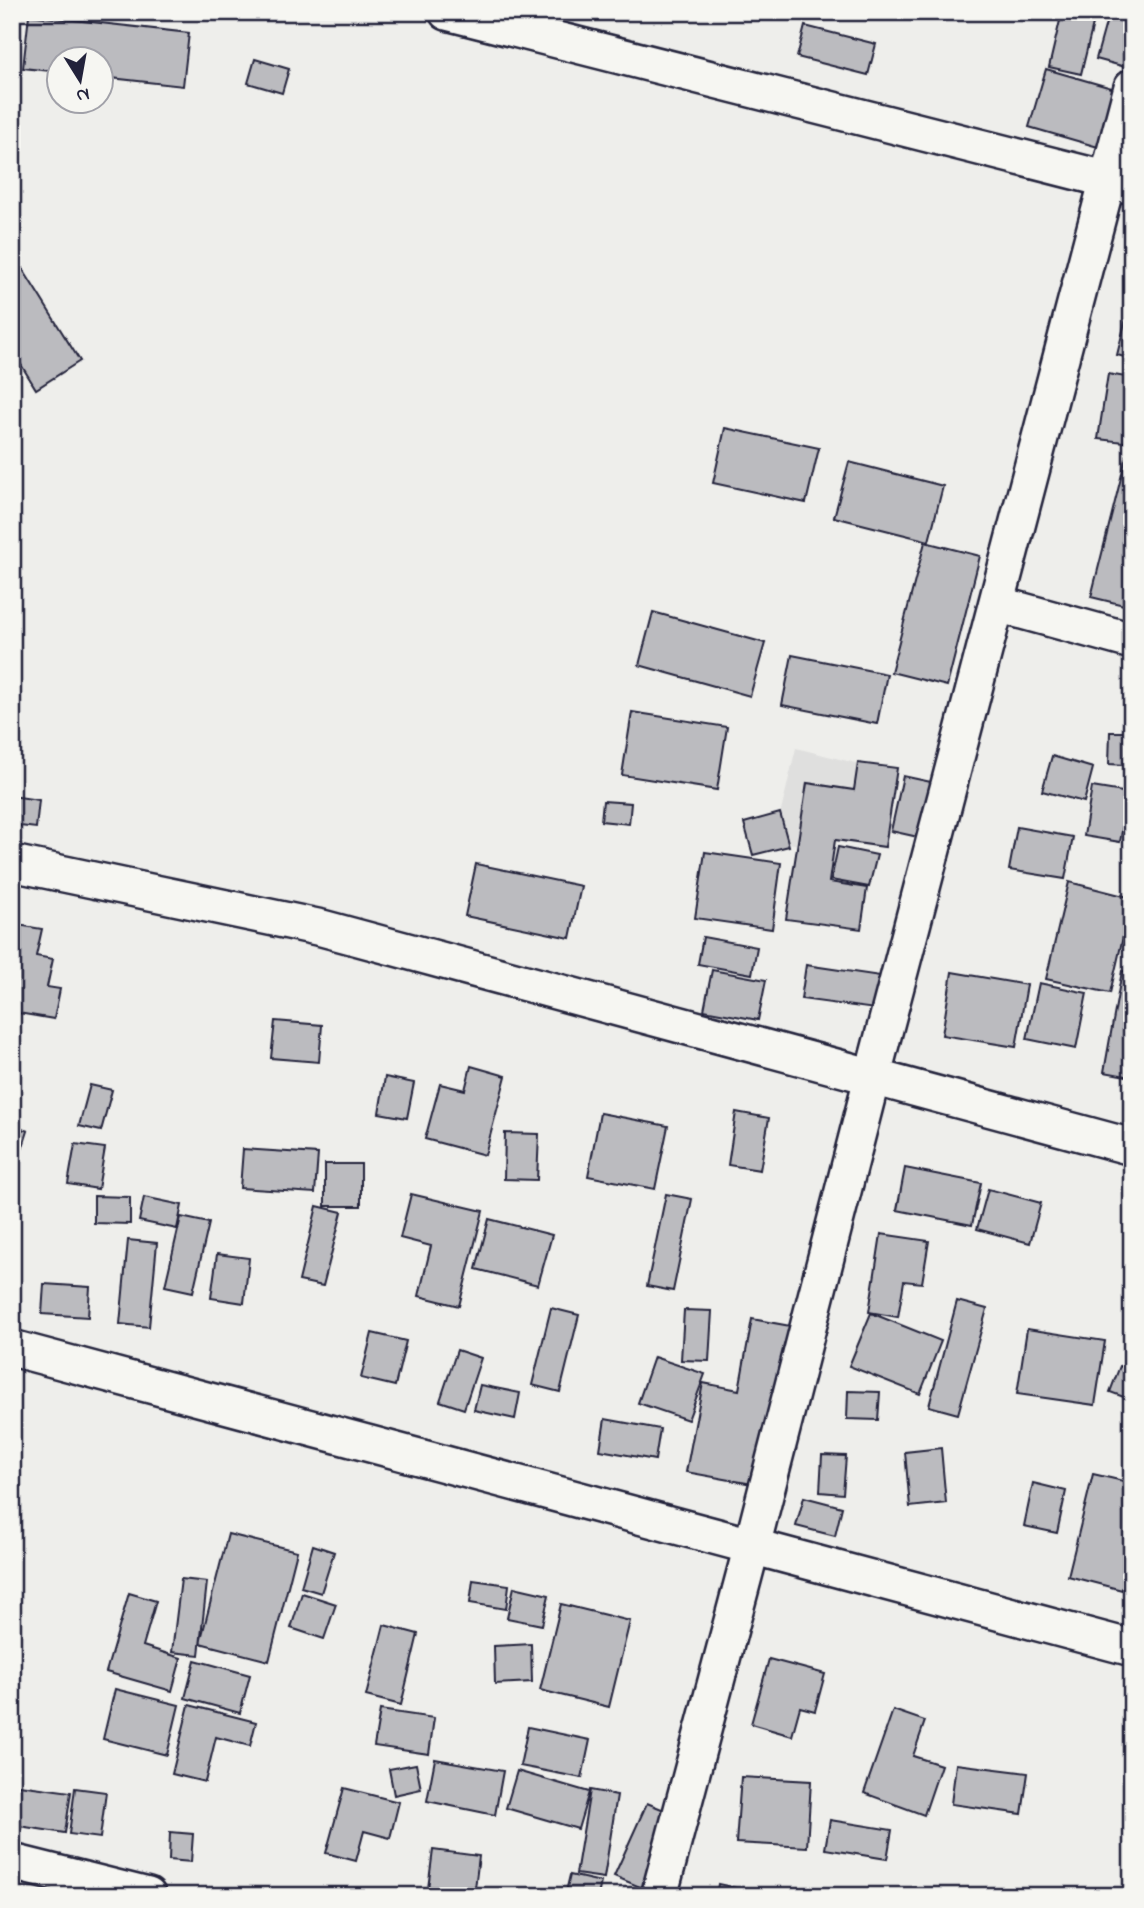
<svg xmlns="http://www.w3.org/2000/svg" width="1144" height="1908" font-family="'Indie Flower',sans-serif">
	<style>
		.built { fill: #dfdfde }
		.building { fill: #bbbbbf; stroke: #22223b; stroke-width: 2 }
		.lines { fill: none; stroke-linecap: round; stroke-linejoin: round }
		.street-casing { stroke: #22223b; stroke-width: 40 }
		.street { stroke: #f6f6f2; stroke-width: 35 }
	</style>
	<rect width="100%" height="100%" fill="#eeeeeb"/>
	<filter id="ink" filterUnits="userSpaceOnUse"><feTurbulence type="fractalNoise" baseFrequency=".0143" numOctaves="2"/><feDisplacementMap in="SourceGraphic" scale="14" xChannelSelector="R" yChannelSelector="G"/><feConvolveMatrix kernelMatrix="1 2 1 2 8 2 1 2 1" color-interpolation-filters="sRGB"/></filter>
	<g filter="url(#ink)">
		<polygon class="built" points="796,748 883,770 829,813 820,848 774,841"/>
		<g class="building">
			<polygon points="1062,12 1096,12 1081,74 1049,67"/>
			<polygon points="1109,12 1132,12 1132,58 1129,68 1096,59"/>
			<polygon points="29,15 189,33 183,86 102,77 102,60 60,60 60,72 23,68"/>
			<polygon points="805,26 876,44 868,75 797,57"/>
			<polygon points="255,59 289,69 282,93 248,83"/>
			<polygon points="1046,69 1115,89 1098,147 1029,127"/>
			<polygon points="12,252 80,361 36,389 12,350"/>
			<polygon points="1129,306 1132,306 1132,359 1117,355"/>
			<polygon points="1108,374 1132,378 1132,443 1098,439"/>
			<polygon points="725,428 819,448 806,503 713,483"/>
			<polygon points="1127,454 1132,455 1132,607 1091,597"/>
			<polygon points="849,462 943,486 929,541 834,517"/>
			<polygon points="925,542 980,556 947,686 891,672"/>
			<polygon points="653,612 765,643 750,696 639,665"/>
			<polygon points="792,655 887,674 877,724 782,705"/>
			<polygon points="632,712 727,727 717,790 622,775"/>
			<polygon points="1110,732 1127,732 1126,765 1109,764"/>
			<polygon points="1052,756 1093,768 1084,802 1042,791"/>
			<polygon points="858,763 897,768 885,847 835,840 829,882 867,888 861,929 786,919 807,783 854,790"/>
			<polygon points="903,776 931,782 918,837 891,831"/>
			<polygon points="1092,787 1129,793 1120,842 1084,836"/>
			<polygon points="12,796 39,800 36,828 12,825"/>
			<polygon points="603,801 631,803 629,824 601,821"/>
			<polygon points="780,813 789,846 753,855 744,823"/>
			<polygon points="1017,827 1073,837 1065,879 1009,870"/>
			<polygon points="838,847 877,855 869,887 831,880"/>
			<polygon points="705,852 781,863 772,929 695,918"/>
			<polygon points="476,864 581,886 570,938 465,916"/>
			<polygon points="1069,882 1132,898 1110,993 1046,979"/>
			<polygon points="12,924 42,929 36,956 53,959 47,987 60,989 54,1019 12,1012"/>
			<polygon points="703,937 757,947 752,974 698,964"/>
			<polygon points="806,965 887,977 882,1010 801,999"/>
			<polygon points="712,970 766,980 758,1020 704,1010"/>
			<polygon points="1122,971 1132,972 1132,1077 1104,1072"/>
			<polygon points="952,972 1027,985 1016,1047 942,1035"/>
			<polygon points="1039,983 1087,993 1076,1049 1027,1039"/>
			<polygon points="275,1021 322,1025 319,1062 271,1058"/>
			<polygon points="471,1066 506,1076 485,1155 425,1139 440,1084 465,1090"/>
			<polygon points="385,1077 414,1083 407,1118 379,1113"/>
			<polygon points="90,1085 112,1090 101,1131 79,1126"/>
			<polygon points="736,1112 769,1118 760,1170 728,1165"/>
			<polygon points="600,1113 668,1126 655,1189 588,1176"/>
			<polygon points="12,1126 28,1131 18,1162 12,1160"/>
			<polygon points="505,1133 539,1134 537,1180 504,1179"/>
			<polygon points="75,1144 105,1148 98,1189 68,1184"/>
			<polygon points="243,1149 318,1154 315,1193 240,1188"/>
			<rect x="325" y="1164" width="36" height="42"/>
			<polygon points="905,1168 981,1183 972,1225 897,1210"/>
			<polygon points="988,1189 1041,1203 1030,1243 977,1229"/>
			<polygon points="411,1194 483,1211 459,1306 419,1296 431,1246 400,1238"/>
			<polygon points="666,1194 692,1199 673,1291 647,1286"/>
			<polygon points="94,1196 130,1197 130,1224 94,1223"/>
			<polygon points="144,1197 182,1205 177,1229 139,1221"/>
			<polygon points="317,1206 342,1212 323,1286 299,1281"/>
			<polygon points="181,1217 209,1223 193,1292 165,1286"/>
			<polygon points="489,1219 552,1235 538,1285 476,1269"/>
			<polygon points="881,1234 929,1241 922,1283 904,1281 898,1317 869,1312"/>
			<polygon points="128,1240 157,1243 149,1327 120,1324"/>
			<polygon points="217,1254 249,1258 244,1303 211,1298"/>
			<polygon points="44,1284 90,1287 88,1317 42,1314"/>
			<polygon points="957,1301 987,1309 958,1414 929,1406"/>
			<polygon points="551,1308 579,1315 560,1392 532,1385"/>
			<polygon points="684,1310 712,1311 709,1361 681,1360"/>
			<polygon points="871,1313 941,1341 920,1394 849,1366"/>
			<polygon points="752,1319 796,1327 758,1485 686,1472 703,1383 739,1390"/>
			<polygon points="1027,1329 1105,1341 1095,1405 1017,1394"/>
			<polygon points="372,1333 406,1341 395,1386 361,1378"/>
			<polygon points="457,1350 481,1358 464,1409 440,1401"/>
			<polygon points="654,1357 705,1374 688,1420 638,1403"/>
			<polygon points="1120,1366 1132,1370 1132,1400 1110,1392"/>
			<polygon points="480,1385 520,1393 515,1419 474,1410"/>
			<polygon points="848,1391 880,1392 878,1420 847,1419"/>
			<polygon points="605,1419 660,1429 655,1460 600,1450"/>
			<polygon points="941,1448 946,1503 910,1507 905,1452"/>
			<polygon points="822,1455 846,1456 843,1494 820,1492"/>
			<polygon points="1093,1474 1132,1483 1127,1512 1132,1513 1132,1551 1122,1590 1068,1576"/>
			<polygon points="1033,1483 1066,1491 1057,1533 1024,1526"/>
			<polygon points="804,1497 842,1507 835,1536 796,1526"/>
			<polygon points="228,1534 297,1551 269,1661 200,1643"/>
			<polygon points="313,1545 334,1552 321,1593 301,1587"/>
			<polygon points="181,1579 207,1582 199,1655 172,1652"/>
			<polygon points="473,1580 509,1585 506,1609 470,1603"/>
			<polygon points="514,1587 549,1595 542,1625 507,1618"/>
			<polygon points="129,1593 156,1601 143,1646 181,1658 172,1691 106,1672"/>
			<polygon points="302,1593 336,1604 324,1639 291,1628"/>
			<polygon points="561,1604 630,1621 609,1707 540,1690"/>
			<polygon points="384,1625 418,1634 401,1705 366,1696"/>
			<polygon points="531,1644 532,1682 495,1684 494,1646"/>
			<polygon points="769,1659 825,1674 815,1711 800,1707 792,1736 751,1724"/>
			<polygon points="195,1660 250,1675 240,1713 185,1698"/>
			<polygon points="115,1689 179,1705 167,1755 103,1739"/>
			<polygon points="189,1705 256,1722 250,1746 216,1737 205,1782 172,1774"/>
			<polygon points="380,1710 434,1718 429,1754 374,1746"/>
			<polygon points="893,1710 925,1721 913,1756 941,1765 924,1815 864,1793"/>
			<polygon points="528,1727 590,1740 582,1778 520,1766"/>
			<polygon points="435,1759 503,1771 495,1815 427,1801"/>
			<polygon points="416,1764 421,1789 394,1795 389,1769"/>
			<polygon points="956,1764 1028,1773 1022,1814 951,1804"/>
			<polygon points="517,1771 589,1792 578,1829 506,1808"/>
			<polygon points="741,1777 811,1781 807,1847 736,1843"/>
			<polygon points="19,1785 71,1792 65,1833 12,1825"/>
			<polygon points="75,1788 106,1792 100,1838 69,1834"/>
			<polygon points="344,1788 399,1802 390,1838 364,1831 356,1861 326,1853"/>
			<polygon points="590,1790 617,1795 604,1878 576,1874"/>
			<polygon points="647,1803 679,1816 647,1890 614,1876"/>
			<polygon points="830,1820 892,1830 887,1859 825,1849"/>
			<polygon points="170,1832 193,1834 191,1862 169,1860"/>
			<polygon points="433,1850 479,1856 474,1896 427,1896"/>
			<polygon points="570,1875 601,1882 598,1896 565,1896"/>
			<polygon points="718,1884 746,1890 745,1896 716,1896"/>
		</g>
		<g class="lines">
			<g class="street-casing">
				<g id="street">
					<polyline points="447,12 1129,185"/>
					<polyline points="997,604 1132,641"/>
					<polyline points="12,863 322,928 1132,1147"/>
					<polyline points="12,1348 1132,1648"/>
					<polyline points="12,1862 148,1896"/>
					<polyline points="659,1896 752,1546 872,1078 1132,87"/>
				</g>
			</g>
			<use href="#street" class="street"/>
		</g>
	</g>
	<rect width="1144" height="1908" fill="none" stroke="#f6f6f2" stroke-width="42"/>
	<rect x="21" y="21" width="1102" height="1866" fill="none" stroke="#22223b" stroke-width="2.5" filter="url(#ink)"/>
	<g transform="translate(80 80) rotate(169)"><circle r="33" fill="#f6f6f2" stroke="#a1a1a9" stroke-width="2"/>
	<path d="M0-5L12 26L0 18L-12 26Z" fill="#22223b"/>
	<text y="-10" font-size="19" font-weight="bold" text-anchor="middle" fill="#22223b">N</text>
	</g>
</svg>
